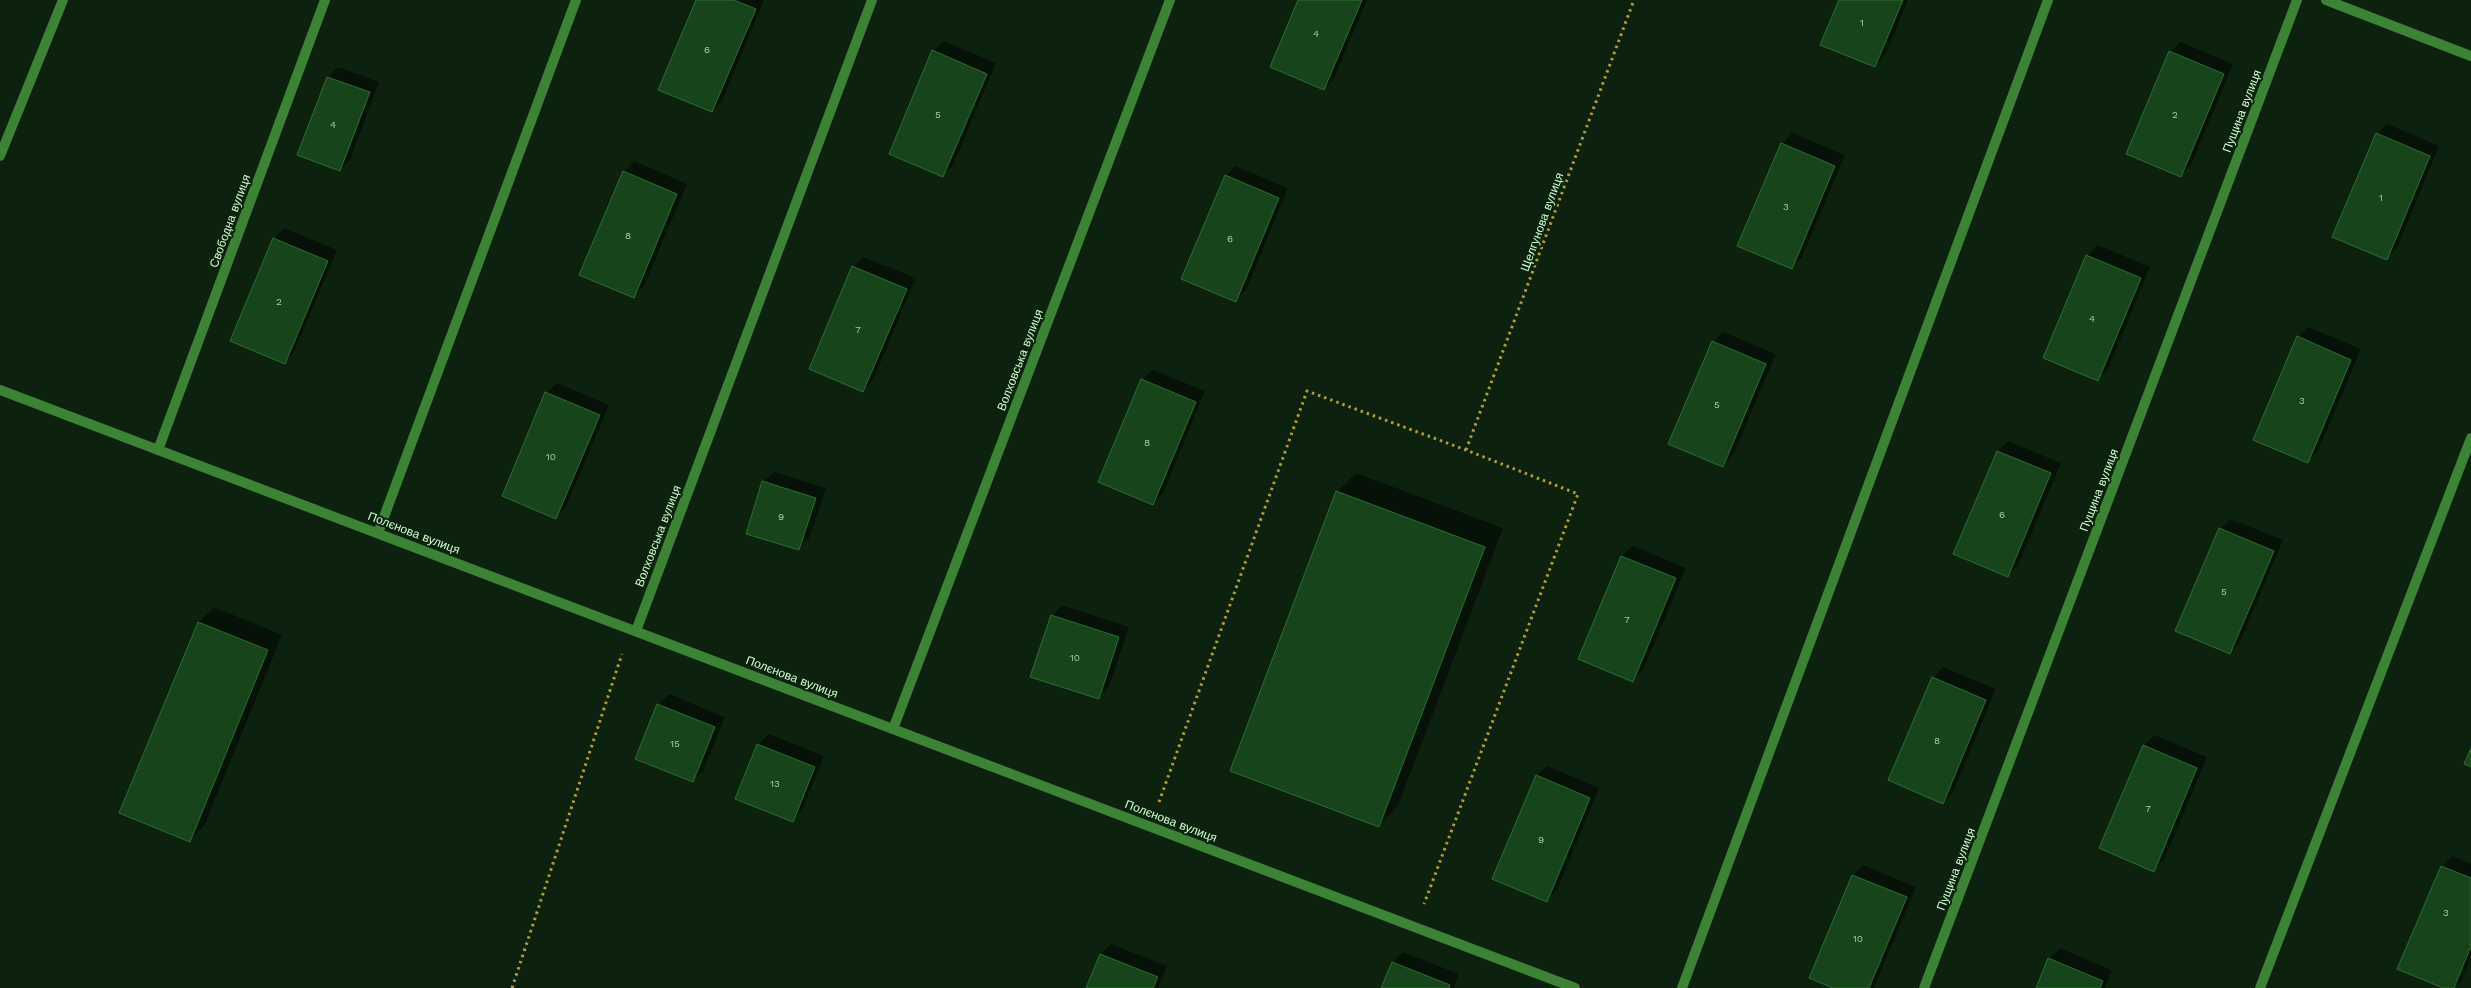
<svg xmlns="http://www.w3.org/2000/svg" width="2471" height="988" font-family="'Work Sans',sans-serif">
	<style>
		.shadow { fill: #0007 }
		.building { fill: #18441c; stroke: #2a702f }
		.lines { fill: none; stroke-linecap: round; stroke-linejoin: round }
		.path { stroke: #b69d2b; stroke-width: 3; stroke-dasharray: 2.5 4; stroke-linecap: butt }
		.service { stroke: #3d8336; stroke-width: 10 }
		.minor { stroke: #3d8336; stroke-width: 10 }
		.labels { text-anchor: middle; stroke-width: 4; stroke-linejoin: round; paint-order: stroke }
		.number-label { font-size: 10px; fill: #a0d0a2 }
		.street-label { font-size: 12px; fill: #ceffce; stroke: #0d220e }
	</style>
	<rect width="100%" height="100%" fill="#0d220e"/>
	<g class="shadow">
		<polygon points="697,0 764,0 722,101 712,111"/>
		<polygon points="1299,0 1367,0 1334,78 1324,88"/>
		<polygon points="1841,0 1908,0 1885,55 1875,66"/>
		<polygon points="944,41 996,63 953,165 943,176 933,51"/>
		<polygon points="2180,42 2233,64 2191,165 2180,176 2170,52"/>
		<polygon points="338,67 379,82 350,160 340,170 299,154 328,77"/>
		<polygon points="2387,124 2439,146 2397,248 2386,258 2377,134"/>
		<polygon points="1792,133 1845,155 1802,257 1792,267 1782,144"/>
		<polygon points="634,161 687,184 644,286 634,296 624,172"/>
		<polygon points="1236,166 1288,188 1246,290 1235,301 1226,176"/>
		<polygon points="284,228 337,250 294,352 284,363 274,239"/>
		<polygon points="2098,245 2150,267 2108,369 2097,379 2087,256"/>
		<polygon points="863,257 916,278 873,380 863,391 853,267"/>
		<polygon points="2308,327 2361,349 2318,451 2307,462 2298,337"/>
		<polygon points="1723,332 1776,354 1733,455 1723,466 1713,342"/>
		<polygon points="1153,370 1205,391 1163,493 1152,504 1142,380"/>
		<polygon points="557,383 609,405 566,507 556,517 546,393"/>
		<polygon points="2008,441 2061,463 2018,565 2008,575 1955,553 1998,451"/>
		<polygon points="774,472 826,488 809,538 799,548 763,482"/>
		<polygon points="1356,473 1503,528 1398,806 1379,825 1337,492"/>
		<polygon points="2230,519 2283,540 2240,642 2230,653 2220,529"/>
		<polygon points="1633,546 1686,568 1643,670 1633,680 1580,658 1622,556"/>
		<polygon points="1062,605 1129,627 1109,687 1099,698 1052,616"/>
		<polygon points="214,607 282,635 204,826 189,841 199,622"/>
		<polygon points="1943,667 1996,689 1953,792 1943,802 1933,678"/>
		<polygon points="669,694 725,717 703,771 692,781 658,705"/>
		<polygon points="769,734 824,756 802,810 792,820 736,798 758,744"/>
		<polygon points="2154,735 2207,757 2164,860 2154,870 2144,746"/>
		<polygon points="1547,766 1599,788 1557,890 1547,900 1537,776"/>
		<polygon points="2452,856 2471,864 2471,958 2462,980 2454,988 2446,988 2442,866"/>
		<polygon points="1863,865 1916,887 1874,988 1837,988 1811,977 1853,875"/>
		<polygon points="1111,944 1167,966 1158,988 1087,988 1101,954"/>
		<polygon points="2060,948 2112,970 2105,988 2037,988 2049,959"/>
		<polygon points="1403,952 1459,974 1454,988 1383,988 1393,962"/>
	</g>
	<g class="building">
		<polygon points="696,0 734,0 756,9 712,112 658,90"/>
		<polygon points="1298,0 1362,0 1324,90 1270,67"/>
		<polygon points="1839,0 1903,0 1875,67 1820,45"/>
		<polygon points="932,50 987,74 943,177 889,154"/>
		<polygon points="2169,51 2224,74 2181,177 2126,154"/>
		<polygon points="327,77 370,92 340,171 297,155"/>
		<polygon points="2376,133 2430,156 2387,260 2332,237"/>
		<polygon points="1781,143 1835,166 1792,269 1737,246"/>
		<polygon points="623,171 677,194 634,298 579,275"/>
		<polygon points="1225,175 1279,198 1236,302 1181,279"/>
		<polygon points="273,238 328,261 285,364 230,341"/>
		<polygon points="2086,255 2141,278 2098,381 2043,358"/>
		<polygon points="852,266 907,289 863,392 809,369"/>
		<polygon points="2297,336 2351,360 2308,463 2253,440"/>
		<polygon points="1712,341 1766,364 1723,467 1668,444"/>
		<polygon points="1141,379 1196,402 1153,505 1098,482"/>
		<polygon points="545,392 600,415 556,519 502,496"/>
		<polygon points="1997,451 2051,473 2008,577 1953,554"/>
		<polygon points="762,481 816,498 799,550 746,534"/>
		<polygon points="1336,491 1485,547 1379,827 1230,771"/>
		<polygon points="2219,528 2274,551 2230,654 2175,631"/>
		<polygon points="1621,556 1676,578 1633,682 1578,659"/>
		<polygon points="1051,615 1119,637 1099,699 1030,677"/>
		<polygon points="198,622 268,650 190,842 119,813"/>
		<polygon points="1932,677 1986,700 1943,804 1888,780"/>
		<polygon points="657,704 715,727 693,782 635,759"/>
		<polygon points="757,744 815,767 793,822 735,799"/>
		<polygon points="2143,745 2197,768 2154,872 2099,848"/>
		<polygon points="2471,748 2471,767 2464,764"/>
		<polygon points="1536,775 1590,798 1547,902 1492,879"/>
		<polygon points="2441,866 2471,878 2471,946 2454,988 2443,988 2397,969"/>
		<polygon points="1852,875 1907,897 1869,988 1833,988 1809,978"/>
		<polygon points="1100,954 1158,977 1153,988 1086,988"/>
		<polygon points="2048,958 2103,981 2100,988 2036,988"/>
		<polygon points="1392,962 1450,985 1449,988 1381,988"/>
	</g>
	<g class="lines">
		<g class="path">
			<polyline points="1466,450 1634,0"/>
			<polyline points="1159,802 1307,391 1466,450 1578,494 1424,904"/>
			<polyline points="512,988 622,654"/>
		</g>
		<g class="service">
			<polyline points="0,156 63,0"/>
			<polyline points="2260,988 2471,438"/>
		</g>
		<g class="minor">
			<polyline points="2326,0 2471,56"/>
			<polyline points="0,390 1575,988"/>
			<polyline points="158,450 325,0"/>
			<polyline points="378,533 576,0"/>
			<polyline points="636,631 872,0"/>
			<polyline points="893,729 1170,0"/>
			<polyline points="1682,988 2048,0"/>
			<polyline points="1924,988 2297,0"/>
		</g>
	</g>
	<g class="labels">
		<g class="number-label">
			<text x="1862" y="26">1</text>
			<text x="1316" y="37">4</text>
			<text x="707" y="53">6</text>
			<text x="938" y="118">5</text>
			<text x="2175" y="118">2</text>
			<text x="333" y="128">4</text>
			<text x="2381" y="201">1</text>
			<text x="1786" y="210">3</text>
			<text x="628" y="239">8</text>
			<text x="1230" y="242">6</text>
			<text x="279" y="305">2</text>
			<text x="2092" y="322">4</text>
			<text x="858" y="333">7</text>
			<text x="2302" y="404">3</text>
			<text x="1717" y="408">5</text>
			<text x="1147" y="446">8</text>
			<text x="551" y="460">10</text>
			<text x="2002" y="518">6</text>
			<text x="781" y="520">9</text>
			<text x="2224" y="595">5</text>
			<text x="1627" y="623">7</text>
			<text x="1075" y="661">10</text>
			<text x="1937" y="744">8</text>
			<text x="675" y="747">15</text>
			<text x="775" y="787">13</text>
			<text x="2148" y="812">7</text>
			<text x="1541" y="843">9</text>
			<text x="2446" y="916">3</text>
			<text x="1858" y="942">10</text>
		</g>
		<g class="street-label">
			<text transform="translate(2242 111) rotate(-69)" y="4">Пущина вулиця</text>
			<text transform="translate(230 221) rotate(-70)" y="4">Свободна вулиця</text>
			<text transform="translate(1542 222) rotate(-70)" y="4">Щелгунова вулиця</text>
			<text transform="translate(1020 360) rotate(-69)" y="4">Волховська вулиця</text>
			<text transform="translate(2099 490) rotate(-69)" y="4">Пущина вулиця</text>
			<text transform="translate(414 533) rotate(21)" y="4">Полєнова вулиця</text>
			<text transform="translate(658 536) rotate(-69)" y="4">Волховська вулиця</text>
			<text transform="translate(792 677) rotate(21)" y="4">Полєнова вулиця</text>
			<text transform="translate(1171 821) rotate(21)" y="4">Полєнова вулиця</text>
			<text transform="translate(1956 869) rotate(-69)" y="4">Пущина вулиця</text>
		</g>
	</g>
</svg>
